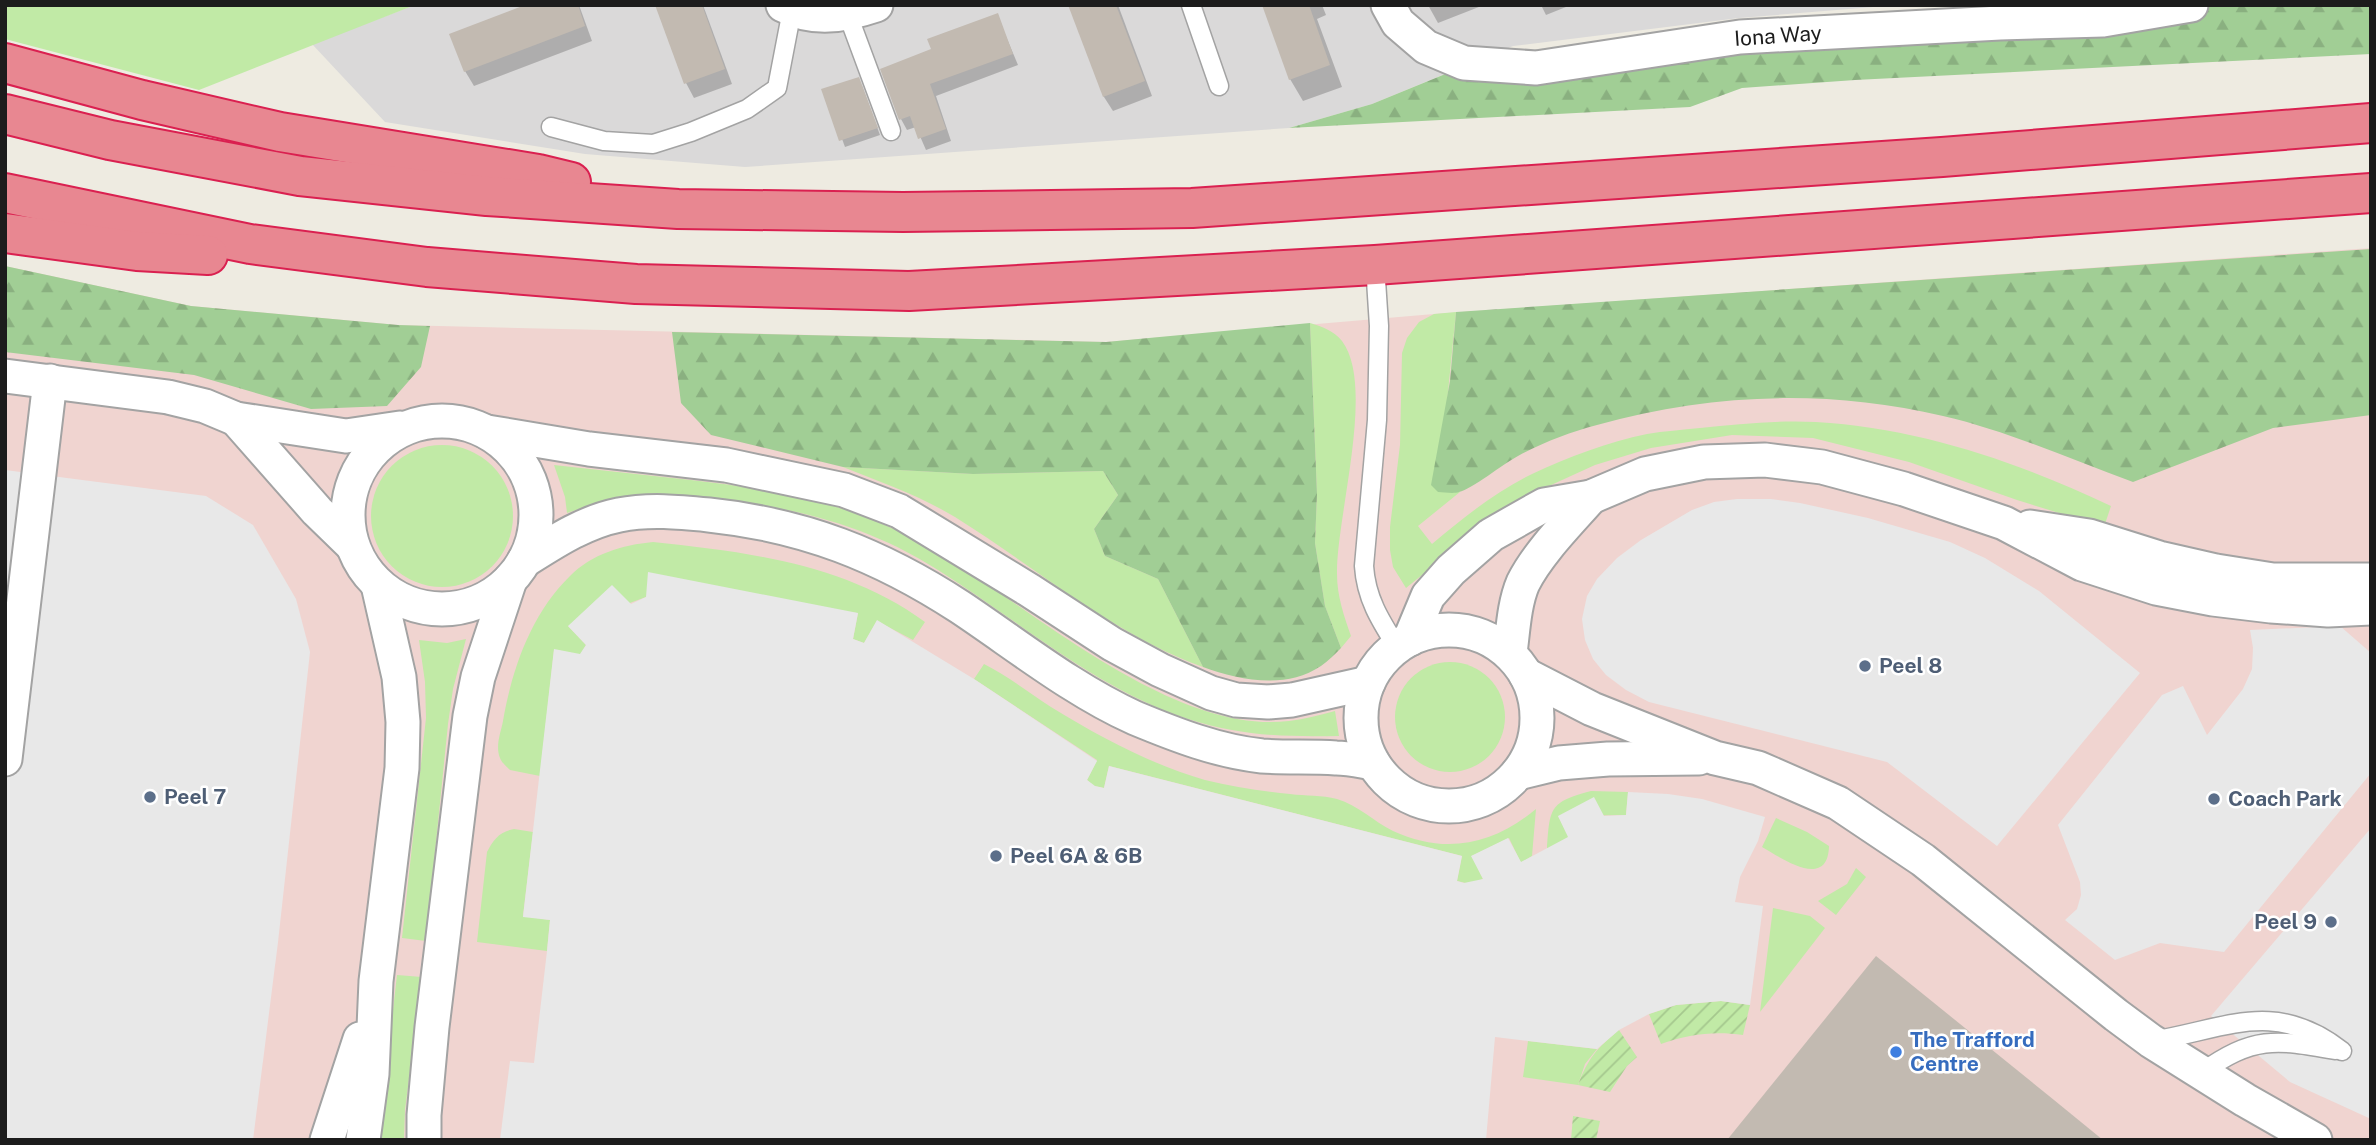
<svg xmlns="http://www.w3.org/2000/svg" width="2376" height="1145" font-family="'Public Sans',sans-serif">
	<style>
		.residential { fill: #dad9d9 }
		.commercial { fill: #f0d4d0 }
		.grass { fill: #c1eaa6 }
		.forest { fill: url(#forest-firs) }
		.garden { fill: url(#garden-furrows) }
		.parking { fill: #e8e8e8 }
		.shadow { fill: #0003 }
		.building { fill: #c2bab1 }
		.lines { fill: none; stroke-linecap: round; stroke-linejoin: round }
		.lane-casing { stroke: #a3a3a3; stroke-width: 21 }
		.street-casing { stroke: #a3a3a3; stroke-width: 37 }
		.highway-casing { stroke: #da2050; stroke-width: 42 }
		.lane { stroke: #fff; stroke-width: 18 }
		.street { stroke: #fff; stroke-width: 33 }
		.highway { stroke: #e88791; stroke-width: 38 }
		.service-dot { fill: #5c6f8a; stroke: #fff; stroke-width: 2.5 }
		.shop-dot { fill: #3f7fe0; stroke: #fff; stroke-width: 2.5 }
		.labels { text-anchor: middle; stroke-width: 5; stroke-linejoin: round; paint-order: stroke }
		.street-label { font-size: 21px; fill: #1c1c1c; stroke: #fff }
		.service-label { font-size: 21px; font-weight: bold; fill: #4e5e75; stroke: #fff; text-anchor: start }
		.shop-label { font-size: 21px; font-weight: bold; fill: #366cbe; stroke: #fff; text-anchor: start }
	</style>
	<defs>
		<pattern id="forest-firs" width="22" height="20" patternUnits="userSpaceOnUse" patternTransform="scale(1.75)"><rect width="22" height="20" fill="#a1ce95"/><path d="M5 1l3.5 6h-7zM16 11l3.5 6h-7z" fill="#8ab080"/></pattern>
		<pattern id="garden-furrows" width="10" height="10" patternUnits="userSpaceOnUse" patternTransform="scale(1.75)"><rect width="10" height="10" fill="#c1eaa6"/><path d="M-1 1l2-2M0 10L10 0M9 11l2-2" fill="none" stroke="#a5c88e"/></pattern>
	</defs>
	<rect width="100%" height="100%" fill="#eeebe1"/>
	<polygon class="residential" points="415,5 1898,5 1739,18 1513,46 1372,104 1289,128 745,167 585,154 385,122 312,44"/>
	<polygon class="commercial" points="2371,248 2371,1140 5,1140 5,266 191,306 398,325 1106,342 1434,314"/>
	<g class="grass">
		<polygon points="6,5 415,5 199,90 5,39"/>
		<path d="M 1456,312 L 1438,492 L 1460,492 L 1418,526 L 1432,544 C 1463,518 1495,492 1532,474 C 1568,457 1608,442 1647,434 C 1664,431 1682,430 1700,428 C 1738,424 1778,420 1816,422 C 1919,428 2018,462 2111,506 L 2104,527 L 2017,500 L 1909,462 L 1813,438 L 1732,435 L 1651,448 L 1595,465 L 1538,491 L 1443,558 L 1406,588 L 1393,567 L 1390,550 L 1390,527 L 1400,445 L 1402,353 L 1407,338 L 1419,322 L 1434,314 Z"/>
		<path d="M 1310,323 C 1323,327 1334,331 1342,341 C 1376,386 1336,517 1337,574 C 1337,596 1344,616 1351,636 L 1341,648 L 1325,606 L 1315,543 L 1317,494 Z"/>
		<circle cx="442" cy="516" r="71"/>
		<path d="M 554,465 C 599,470 645,475 691,480 C 750,487 810,495 866,517 C 893,528 922,542 947,558 C 1038,614 1176,735 1289,721 C 1305,719 1320,715 1335,711 L 1339,736 C 1285,737 1240,736 1188,719 C 1096,689 1019,621 938,570 C 864,523 789,506 702,498 C 676,496 649,492 623,497 C 604,501 585,507 567,513 L 565,497 Z"/>
		<path d="M 843,467 L 973,474 L 1103,471 L 1118,495 L 1094,529 L 1105,556 L 1158,579 L 1203,667 C 1112,634 1037,568 955,517 C 920,496 881,482 843,467 Z"/>
		<path d="M 653,542 C 748,552 846,564 925,622 L 913,640 L 877,621 L 864,643 L 853,639 L 858,613 L 646,597 L 568,626 L 586,645 L 580,655 L 554,650 L 540,776 L 510,770 C 506,766 502,763 500,758 C 495,746 501,732 503,721 C 512,669 531,614 570,576 C 592,554 622,545 653,542 Z"/>
		<polygon points="466,639 453,689 448,724 426,941 402,938 426,718 425,682 419,640 447,643"/>
		<circle cx="1450" cy="717" r="55"/>
		<path d="M 984,664 C 1008,676 1029,693 1051,707 C 1100,737 1150,764 1205,780 C 1233,787 1261,791 1290,794 C 1306,796 1322,795 1337,799 C 1358,805 1373,821 1393,831 C 1445,855 1493,845 1536,809 L 1532,856 L 1521,863 L 1509,838 L 1472,856 L 1483,879 L 1470,884 L 1457,881 L 1462,856 L 1109,766 L 1104,788 L 1094,786 L 1087,780 L 1097,760 L 974,679 Z"/>
		<path d="M 1591,791 L 1628,792 L 1626,815 L 1558,816 L 1569,837 L 1547,849 C 1550,808 1549,802 1591,791 Z"/>
		<path d="M 1776,818 L 1807,832 L 1829,846 C 1828,891 1781,858 1762,847 Z"/>
		<path d="M 514,829 L 533,832 L 523,916 L 550,920 L 547,951 L 477,942 L 487,852 C 494,839 499,832 514,829 Z"/>
		<polygon points="1856,868 1866,877 1836,915 1818,901 1847,884"/>
		<polygon points="1773,908 1810,916 1825,928 1760,1012"/>
		<polygon points="397,975 422,977 405,1110 404,1140 378,1140"/>
		<polygon points="1528,1041 1597,1049 1585,1064 1578,1085 1523,1077"/>
	</g>
	<g class="forest">
		<polygon points="2215,5 2371,5 2371,54 1855,80 1742,88 1690,107 1289,128 1372,104 1460,68 2192,12"/>
		<path d="M 2371,249 L 2371,415 L 2273,428 L 2133,482 C 2070,459 2008,431 1943,416 C 1826,389 1712,393 1597,425 C 1570,432 1542,443 1518,456 C 1503,464 1472,489 1459,492 C 1453,494 1444,492 1438,492 L 1431,485 L 1450,381 L 1456,312 Z"/>
		<polygon points="5,266 191,306 398,325 430,326 421,367 387,406 311,409 194,375 5,352"/>
		<path d="M 1310,323 L 1317,494 L 1315,543 L 1325,606 L 1341,648 C 1335,654 1328,661 1321,666 C 1285,690 1239,680 1203,667 L 1158,579 L 1105,556 L 1094,529 L 1118,495 L 1103,471 L 973,474 L 843,467 L 711,435 L 681,403 L 672,332 L 1106,342 Z"/>
	</g>
	<g class="garden">
		<path d="M 1721,1001 L 1750,1005 L 1743,1035 C 1714,1031 1689,1034 1661,1044 L 1649,1014 L 1676,1005 Z"/>
		<path d="M 1619,1030 L 1637,1057 L 1627,1066 L 1610,1092 L 1578,1085 C 1588,1058 1597,1048 1619,1030 Z"/>
		<polygon points="1573,1116 1600,1121 1596,1140 1571,1140"/>
	</g>
	<g class="parking">
		<polygon points="5,470 206,496 253,525 296,599 310,652 278,942 253,1140 5,1140"/>
		<polygon points="1737,499 1771,499 1800,503 1868,518 1950,542 1985,558 2039,591 2140,673 1997,846 1887,762 1649,702 1626,690 1606,675 1593,659 1585,640 1582,619 1587,596 1597,579 1617,558 1641,540 1692,510 1714,502"/>
		<polygon points="648,572 858,613 853,639 864,643 877,620 974,679 1097,761 1087,780 1095,786 1104,788 1109,766 1462,856 1457,881 1464,883 1483,879 1471,856 1508,838 1521,862 1568,837 1558,816 1594,797 1604,816 1626,815 1628,792 1668,794 1702,799 1765,817 1758,841 1740,877 1735,902 1763,906 1750,1005 1721,1001 1676,1005 1649,1014 1619,1030 1597,1049 1495,1037 1486,1140 500,1140 510,1061 534,1063 547,951 550,920 523,917 554,649 580,654 586,645 568,626 612,585 631,604 646,597"/>
		<polygon points="2340,626 2371,653 2371,773 2224,952 2160,943 2115,960 2065,920 2077,909 2081,895 2080,882 2058,825 2162,695 2183,686 2207,735 2243,689 2252,669 2253,648 2250,630"/>
		<polygon points="2371,828 2371,1119 2290,1082 2211,1016"/>
	</g>
	<g class="shadow">
		<polygon points="530,5 579,5 592,41 474,86 465,71"/>
		<polygon points="657,5 703,5 732,84 694,98 686,83"/>
		<polygon points="1070,5 1118,5 1152,96 1113,111 1104,97"/>
		<polygon points="1275,5 1322,5 1326,15 1317,19 1342,87 1303,101 1290,79"/>
		<polygon points="1428,5 1484,5 1438,23"/>
		<polygon points="1541,5 1571,5 1546,15"/>
		<polygon points="997,15 1018,65 936,96 951,141 926,150 916,127 907,130 901,119 933,50"/>
		<polygon points="862,86 880,135 845,147 824,90"/>
	</g>
	<g class="building">
		<polygon points="525,5 578,5 585,26 464,72 449,34"/>
		<polygon points="655,5 702,5 725,69 684,84"/>
		<polygon points="1068,5 1116,5 1145,81 1103,97"/>
		<polygon points="1262,5 1309,5 1330,65 1289,80"/>
		<polygon points="998,13 1013,54 930,84 946,129 918,139 910,116 899,120 880,69 931,49 927,39"/>
		<polygon points="859,77 878,128 839,141 821,89"/>
		<polygon points="1876,956 2054,1100 2103,1140 1727,1140"/>
	</g>
	<g class="lines">
		<g class="lane-casing">
			<g id="lane">
				<polyline points="1191,5 1219,86"/>
				<polyline points="848,15 891,131"/>
				<polyline points="551,127 604,141 653,144 691,132 747,109 777,88 792,10"/>
				<path d="M 1375,265 L 1379,326 L 1377,420 L 1364,566 C 1366,598 1380,620 1397,647"/>
				<path d="M 2152,1041 C 2226,1029 2274,998 2342,1051"/>
				<path d="M 2201,1073 C 2253,1036 2275,1039 2335,1050"/>
			</g>
		</g>
		<g class="street-casing">
			<g id="street">
				<path d="M 783,5 C 814,21 843,16 876,5"/>
				<polyline points="1388,5 1398,23 1426,47 1464,63 1536,68 1740,37 2000,23 2103,20 2191,5"/>
				<polyline points="5,376 168,397 205,406 236,419 346,436 400,428"/>
				<polyline points="236,419 317,511 352,545"/>
				<circle cx="442" cy="515" r="94"/>
				<polyline points="487,432 589,449 726,465 844,490 899,511 1029,590 1112,644 1160,670 1211,693 1236,700 1268,702 1292,700 1368,683"/>
				<polyline points="2030,527 2089,536 2159,558 2216,571 2273,580 2371,580"/>
				<path d="M 524,561 C 554,542 584,522 619,515 C 649,509 679,512 709,515 C 804,525 880,555 960,607 C 1017,645 1073,690 1135,718 C 1176,735 1217,751 1262,756 C 1286,758 1311,756 1336,758 C 1348,758 1361,761 1373,763"/>
				<circle cx="1449" cy="718" r="88"/>
				<polyline points="1410,639 1428,596 1451,570 1491,535 1544,505 1591,497 1645,474 1704,462 1765,460 1822,467 1904,489 2004,523 2082,564 2156,588 2213,599 2271,606 2328,610 2371,608"/>
				<path d="M 1510,653 C 1513,631 1514,604 1523,583 C 1538,553 1569,522 1591,497"/>
				<polyline points="1526,675 1592,709 1715,758 1758,768 1838,803 1923,860 2116,1015 2151,1041 2245,1100 2315,1140"/>
				<polyline points="5,759 50,381"/>
				<polyline points="1518,773 1559,763 1608,759 1699,758"/>
				<polyline points="327,1140 360,1039"/>
				<polyline points="363,1140 372,1074 376,981 402,768 403,722 399,677 378,585"/>
				<polyline points="424,1140 424,1115 432,1027 470,716 478,677 510,580"/>
			</g>
		</g>
		<g class="highway-casing">
			<g id="highway">
				<polyline points="5,63 142,100 280,132 538,174 571,182"/>
				<polyline points="5,114 110,140 300,176 487,196 678,209 903,212 1192,208 1942,157 2371,123"/>
				<polyline points="5,193 250,244 427,267 636,284 909,291 1375,265 2371,193"/>
				<polyline points="5,233 137,251 208,255"/>
			</g>
		</g>
		<use href="#lane" class="lane"/>
		<use href="#street" class="street"/>
		<use href="#highway" class="highway"/>
	</g>
	<g class="service-dot">
		<circle cx="1865" cy="666" r="7"/>
		<circle cx="150" cy="797" r="7"/>
		<circle cx="2214" cy="799" r="7"/>
		<circle cx="996" cy="856" r="7"/>
		<circle cx="2331" cy="922" r="7"/>
	</g>
	<circle class="shop-dot" cx="1896" cy="1052" r="7"/>
	<g class="labels">
		<g class="street-label">
			<text transform="translate(1778 36) rotate(-4)" y="7">Iona Way</text>
		</g>
		<g class="service-label">
			<text x="1879" y="673">Peel 8</text>
			<text x="164" y="804">Peel 7</text>
			<text x="2228" y="806">Coach Park</text>
			<text x="1010" y="863">Peel 6A &amp; 6B</text>
			<text x="2317" y="929" text-anchor="end">Peel 9</text>
		</g>
		<g class="shop-label">
			<text x="1910" y="1047">The Trafford<tspan x="1910" dy="24">Centre</tspan></text>
		</g>
	</g>
	<rect width="2376" height="1145" fill="none" stroke="#1c1c1c" stroke-width="14"/>
</svg>
